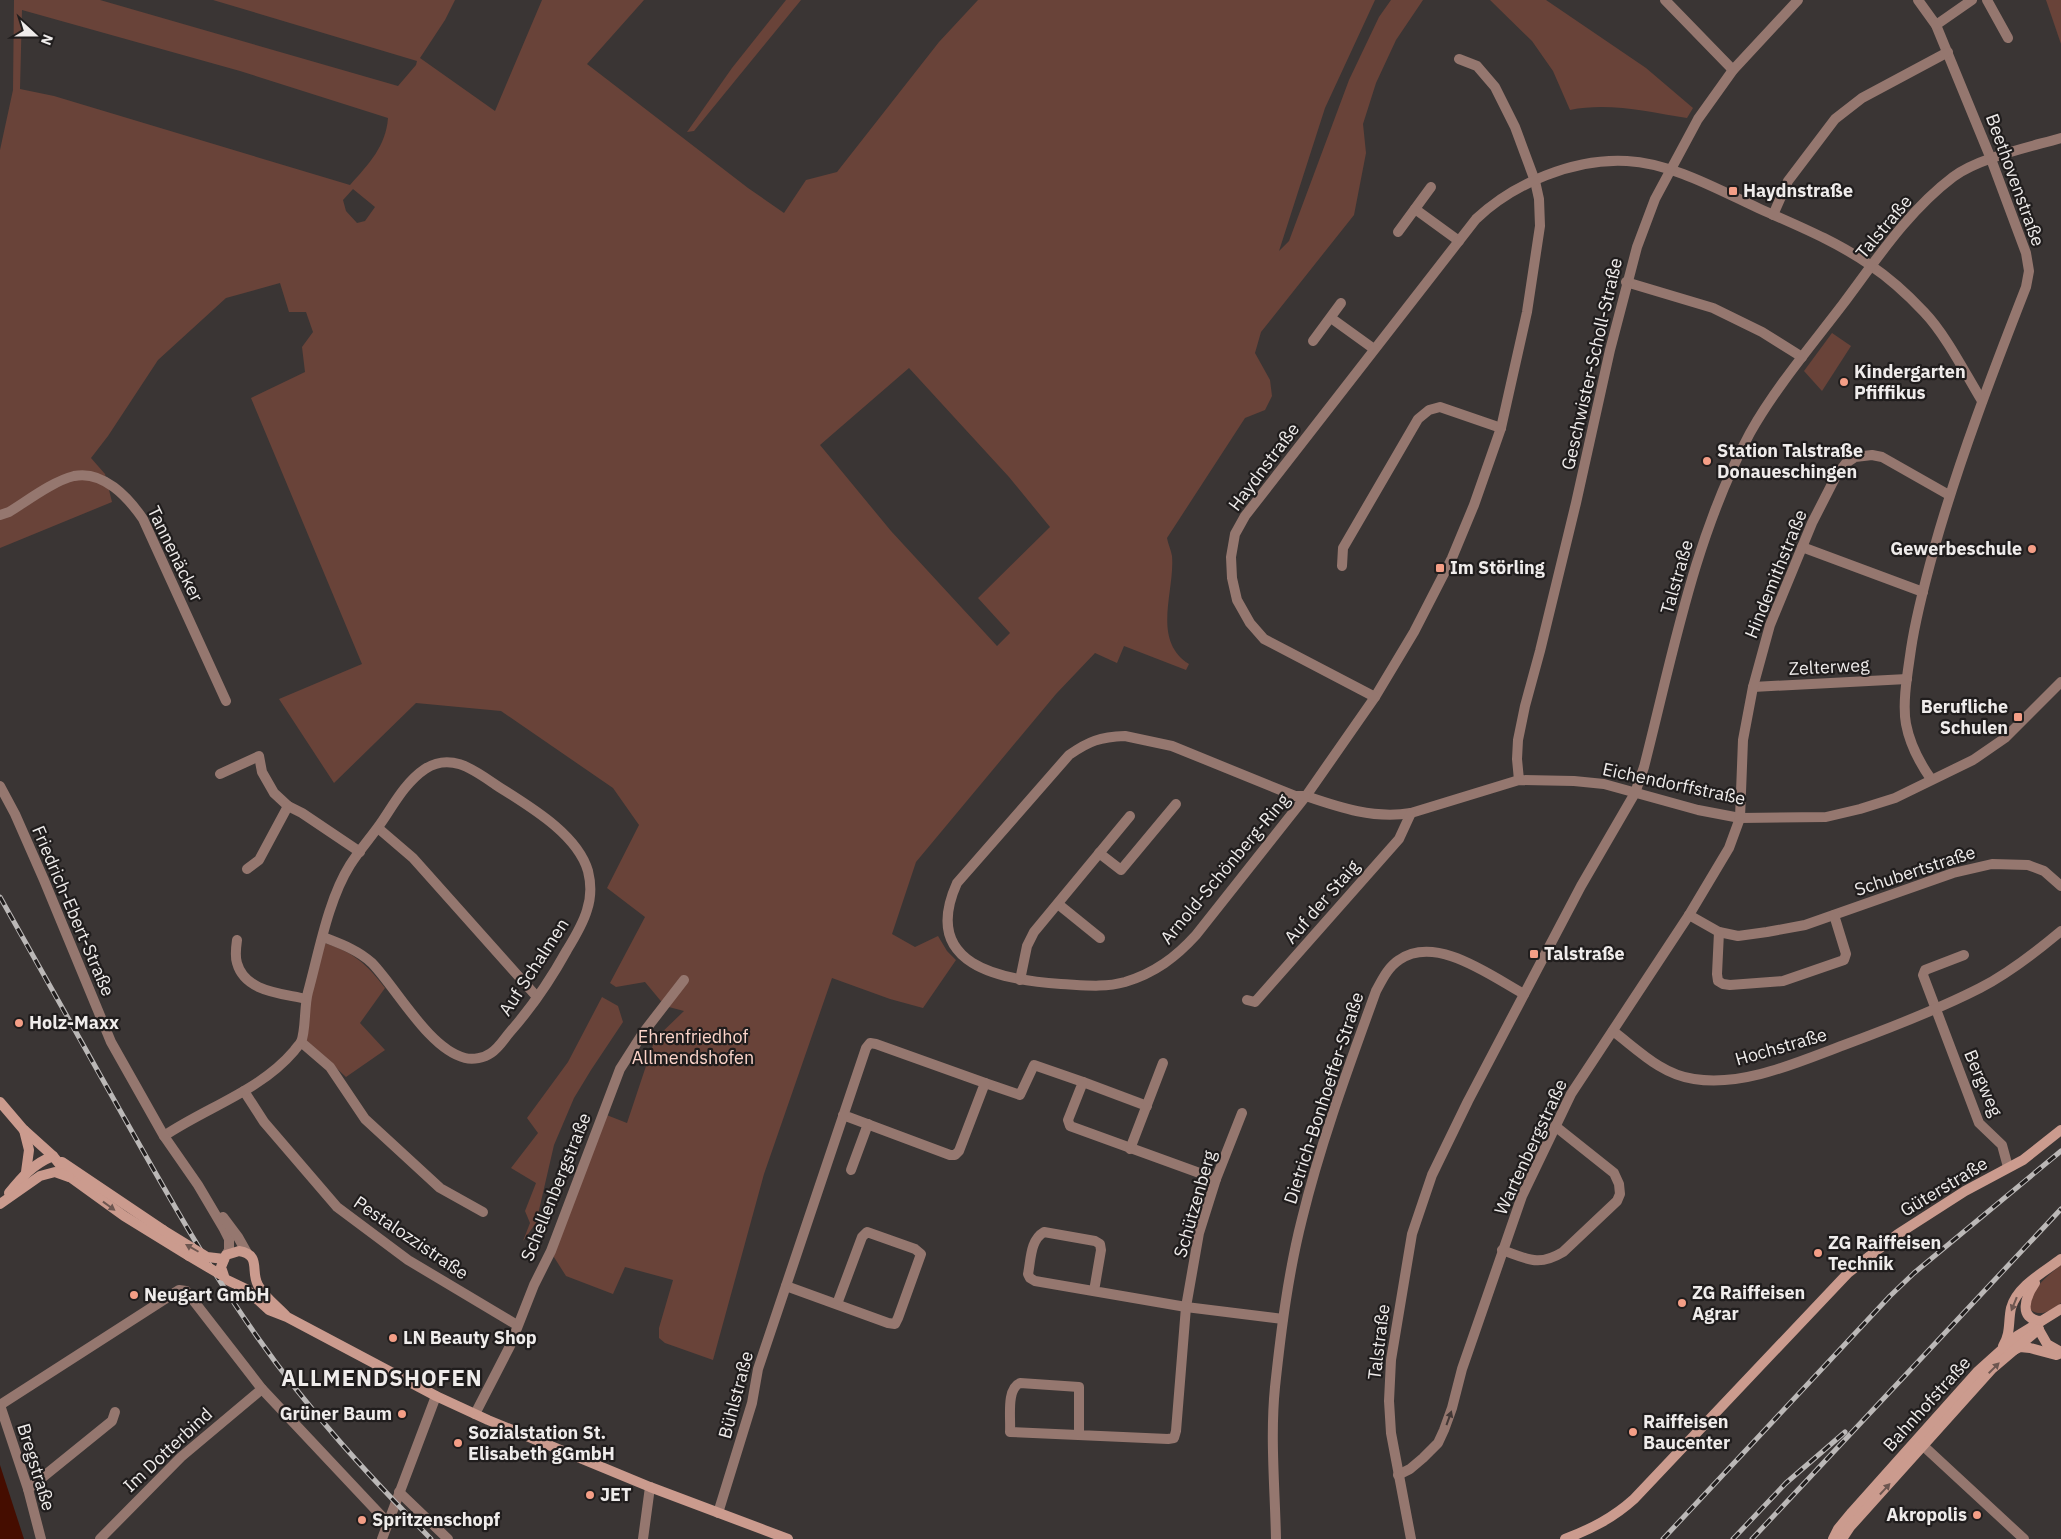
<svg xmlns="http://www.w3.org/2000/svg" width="2061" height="1539" font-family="'IBM Plex Sans',sans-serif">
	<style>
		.green { fill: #694339; fill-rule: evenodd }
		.water { fill: #450d00 }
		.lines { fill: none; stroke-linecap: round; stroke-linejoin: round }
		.minor { stroke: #95776f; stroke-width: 10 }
		.tertiary { stroke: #95776f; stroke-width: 10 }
		.secondary { stroke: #cb9b8e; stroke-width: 10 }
		.rail-casing { stroke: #bbb8b7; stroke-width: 5 }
		.rail { stroke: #201d1d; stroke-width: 3; stroke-dasharray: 9; stroke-linecap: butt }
		.secondary-bridge { stroke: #cb9b8e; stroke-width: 10 }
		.oneway { fill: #6d5650 }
		.oneway2 { fill: #433836 }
		.poi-dot { fill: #f49e86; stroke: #201d1d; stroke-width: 2 }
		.labels { text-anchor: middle; stroke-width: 4.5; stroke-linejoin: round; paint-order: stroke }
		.street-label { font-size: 18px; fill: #efeceb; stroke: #201d1d }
		.poi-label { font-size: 18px; font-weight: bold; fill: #efeceb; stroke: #201d1d; text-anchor: start }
		.park-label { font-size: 18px; fill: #fcd4c9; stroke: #201d1d }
		.district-label { font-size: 22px; font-weight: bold; letter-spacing: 1px; fill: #efeceb; stroke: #201d1d }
	</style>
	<rect width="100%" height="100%" fill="#3a3534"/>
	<g class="green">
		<path d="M 14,0 L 100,0 L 398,86 L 416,65 L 417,61 L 213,0 L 455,0 L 445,20 L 420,58 L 495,111 L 542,0 L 644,0 L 587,64 L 748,188 L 784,213 L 806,180 L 837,172 L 939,42 L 978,0 L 1375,0 L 1325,108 L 1279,251 L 1289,241 L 1349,80 L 1379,17 L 1391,0 L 1423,0 L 1396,40 L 1376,83 L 1363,124 L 1366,153 L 1354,215 L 1261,332 L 1255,353 L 1270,380 L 1272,396 L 1265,410 L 1245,418 L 1167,538 C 1168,544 1171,550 1172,556 C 1175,592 1151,640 1189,664 L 1186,670 L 1124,646 L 1117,663 L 1095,653 L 1056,694 L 916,862 L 892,934 L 915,947 L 938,936 L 947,951 L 956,960 L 923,1008 L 890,999 L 832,978 L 764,1174 L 713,1360 L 665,1343 L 659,1338 L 659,1328 L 673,1280 L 625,1267 L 613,1294 L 566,1276 L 552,1254 L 604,1114 L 627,1123 L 655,1039 L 684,1011 L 665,1006 L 645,982 L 616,987 L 610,983 L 645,917 L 607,888 L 639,825 L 613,788 L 501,711 L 416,703 L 334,783 L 279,699 L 362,664 L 251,398 L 305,372 L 302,347 L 313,332 L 306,312 L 289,312 L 280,283 L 226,298 L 158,360 L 108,436 L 91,458 L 105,474 L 112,502 L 0,548 L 0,150 L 13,90 ZM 22,10 L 240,71 L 388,118 C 386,146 369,164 350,185 L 54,96 L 20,89 ZM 353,189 L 375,207 L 365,221 L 357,223 L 346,211 L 343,200 ZM 909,368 L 1009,477 L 1050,527 L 978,598 L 1010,633 L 997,646 L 891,531 L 820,445 Z"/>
		<polygon points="786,0 801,0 694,131 687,132 732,68"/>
		<path d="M 1490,0 L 1546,0 L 1646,68 L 1693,108 L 1687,118 C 1648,112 1609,102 1570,110 L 1553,71 L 1532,41 Z"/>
		<polygon points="2046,0 2061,0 2061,44"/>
		<polygon points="1832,333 1851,346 1822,391 1804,371"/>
		<path d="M 325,943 C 354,953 366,963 385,988 L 360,1023 L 385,1050 L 346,1077 L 305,1039 L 310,1000 Z"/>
		<polygon points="602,997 618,1006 623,1022 591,1070 574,1098 554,1145 536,1223 523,1241 530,1223 525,1211 536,1183 511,1168 538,1133 527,1118 568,1062"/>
		<path d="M 2061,1265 L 2061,1303 C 2051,1311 2038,1319 2028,1307 C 2032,1288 2046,1277 2061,1265 Z"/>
	</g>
	<polygon class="water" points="0,1465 24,1539 0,1539"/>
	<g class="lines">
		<g class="minor">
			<polyline points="1665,0 1733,70"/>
			<path d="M 1918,0 L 1936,25 L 1991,159 L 2026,253 L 2029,271 L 2026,287 C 1992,374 1959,460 1934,549 C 1925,582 1916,615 1911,649 C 1908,671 1902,702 1906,724 C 1910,745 1919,762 1931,779"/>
			<polyline points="1987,0 2008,38"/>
			<polyline points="1936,25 1972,0"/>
			<path d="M 1459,59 L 1477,66 L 1495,87 L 1515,127 L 1535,181 L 1539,199 L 1540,226 L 1527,312 L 1501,428 L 1474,505 L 1452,558 L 1414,632 L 1375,697 L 1306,796 C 1341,808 1374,819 1411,813 L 1519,780 L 1574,781 L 1604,784 L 1698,810 L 1740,818 L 1826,817 L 1860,809 L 1895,798 L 1973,760 L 2005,738 L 2061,682"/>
			<polyline points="1415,209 1459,241"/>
			<polyline points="1773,215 1788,181 1835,119 1862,98 1948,52"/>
			<polyline points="1398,232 1431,187"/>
			<polyline points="1626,282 1713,308 1762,332 1802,357"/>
			<polyline points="1331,318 1374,349"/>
			<polyline points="1313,341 1341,303"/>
			<path d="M 0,515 L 9,512 C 27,501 53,481 74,476 C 103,470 128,497 143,519 L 226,701"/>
			<polyline points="1802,547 1923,592"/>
			<polyline points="1342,566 1343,548 1418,419 1429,410 1440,407 1501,428"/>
			<polyline points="1753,687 1907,679"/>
			<path d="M 1375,697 L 1264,639 L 1250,623 L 1237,600 L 1232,578 L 1231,557 L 1235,534 L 1245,516 L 1476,219 C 1514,183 1574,158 1627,161 C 1671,163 1719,190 1758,208 C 1796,225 1836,241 1870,265 C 1888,277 1909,296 1924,312 C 1946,335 1965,373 1982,401"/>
			<path d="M 1125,736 L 1172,746 L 1295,796 L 1306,796 L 1196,935 C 1176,957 1155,973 1125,982 C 1103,988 1083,985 1061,984 C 1000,980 920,965 957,883 L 1069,755 C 1089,741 1100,737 1125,736 Z"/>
			<polyline points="220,774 259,756 262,772 274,793 288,806 302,813 360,852"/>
			<polyline points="1519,780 1517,759 1518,740 1525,706 1540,651 1576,503 1610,350 1637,247 1655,199 1698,119 1733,70 1798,0"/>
			<polyline points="378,828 413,858 537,997"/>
			<polyline points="1099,853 1121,870 1176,804"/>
			<polyline points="247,869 259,860 288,806"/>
			<polyline points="1058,904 1100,938"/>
			<polyline points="1689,915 1719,932 1738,936 1767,932 1805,925 1953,873 1992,864 2028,865 2044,871 2061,886"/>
			<polyline points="1719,932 1717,974 1718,981 1723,984 1730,985 1783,981 1844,960 1846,954 1834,915"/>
			<path d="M 237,940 C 236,947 235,957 237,963 C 245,992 281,993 306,999"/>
			<polyline points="1964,955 1925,970 1923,975 1979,1123 2002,1145 2008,1167"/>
			<polyline points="1020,980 1027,946 1034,932 1130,816"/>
			<polyline points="1247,1000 1255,1002 1399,839 1411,813"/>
			<path d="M 1613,1031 C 1638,1050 1662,1075 1694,1079 C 1744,1087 1798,1062 1844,1045 C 1890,1028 1937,1010 1980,988 C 2009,973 2036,952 2061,931"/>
			<polyline points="301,1042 330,1067 365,1119 440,1188 483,1212"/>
			<polyline points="1083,1082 1147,1106"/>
			<polyline points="985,1083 1020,1095 1034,1065 1083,1082 1068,1120 1070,1126 1216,1179"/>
			<polyline points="244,1091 264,1122 337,1207 408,1260 517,1325"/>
			<polyline points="1242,1113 1216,1179 1199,1233 1186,1307 1283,1319"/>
			<path d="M 164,1136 C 207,1107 260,1091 294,1051 C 296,1048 299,1045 301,1042 C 306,1031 304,1006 308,992 C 319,952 328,900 350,865 C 360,849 373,835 383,820 C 395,802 407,781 425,769 C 451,752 474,770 496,785 C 527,805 577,833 588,871 C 591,883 591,898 587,910 C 583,924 575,937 567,950 C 551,979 532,1007 510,1032 C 504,1039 499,1048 491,1053 C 484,1058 473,1060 465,1058 C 429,1049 397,989 372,963 C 358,950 341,944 323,937"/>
			<polyline points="1130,1149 1163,1063"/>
			<polyline points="851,1170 868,1124"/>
			<path d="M 1502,1250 C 1528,1259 1538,1267 1563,1252 L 1617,1201 L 1620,1194 L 1619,1184 L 1614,1173 L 1555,1126"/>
			<polyline points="786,1286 888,1323 895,1324 898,1318 921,1254 915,1249 867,1232 862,1237 837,1304"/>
			<polyline points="475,1414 510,1346 534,1285 551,1251 620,1069 643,1033 684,980"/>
			<path d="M 1079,1433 L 1079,1387 L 1020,1383 C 1006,1389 1011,1418 1010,1432 L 1168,1439 L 1174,1438 L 1176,1431 L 1186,1307 L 1035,1281 L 1030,1278 L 1028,1274 C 1031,1260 1030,1240 1044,1232 L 1095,1241 L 1100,1244 L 1101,1250 L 1094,1291"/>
			<polyline points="1917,1440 2024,1539"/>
			<polyline points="1398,1475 1410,1469 1423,1458 1438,1443 1444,1430 1452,1408 1462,1369 1522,1196 1571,1094 1689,915 1729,848 1740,818 1743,740 1753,687 1770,625 1812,523 1836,476 1846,463 1855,457 1872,455 1882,457 1949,495"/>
			<polyline points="28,1489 112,1421 115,1412"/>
			<polyline points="399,1492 448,1539"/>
			<polyline points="718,1513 752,1403 758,1369 866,1048 870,1043 876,1044 985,1083 959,1151 955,1155 950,1155 843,1115"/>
			<polyline points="41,1539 28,1489 0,1405 179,1290 186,1291 262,1389 388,1523"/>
			<polyline points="100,1539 181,1457 262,1389"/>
			<polyline points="382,1539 436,1396"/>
			<polyline points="643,1539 650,1487"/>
			<path d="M 1276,1539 C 1275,1489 1270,1437 1275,1387 C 1281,1331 1288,1274 1302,1219 C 1321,1141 1349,1066 1376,991 C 1382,980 1388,967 1399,960 C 1436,934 1491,976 1524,994"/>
			<path d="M 1411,1539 L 1391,1433 L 1389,1401 L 1391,1360 L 1412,1234 L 1432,1175 L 1468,1101 L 1581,886 L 1635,793 L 1644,767 C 1673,654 1694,537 1750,433 C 1776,387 1811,346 1843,304 C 1876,260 1908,211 1953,177 C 1978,158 2030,147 2061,138"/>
		</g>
		<g class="tertiary">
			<polyline points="0,786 15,814 44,880 111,1042 164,1136 198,1185 224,1229 229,1239 229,1250 226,1255"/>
			<polyline points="223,1217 238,1237 247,1253"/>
		</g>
		<g class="secondary">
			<polyline points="0,1102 23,1129 53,1156 70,1177 124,1216 189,1256"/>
			<polyline points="24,1130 29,1150 26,1172"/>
			<polyline points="62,1162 163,1230"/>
			<path d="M 9,1193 C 22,1177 33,1164 53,1156"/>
			<polyline points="0,1204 40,1176 55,1172 69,1177"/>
			<path d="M 2035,1283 C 2026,1296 2017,1319 2041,1321"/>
			<path d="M 287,1317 C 278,1307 264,1297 258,1285 C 250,1271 262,1255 239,1251 L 226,1255 L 221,1267 L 225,1279 L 246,1289 L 269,1310 L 287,1317 L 436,1396 L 488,1420 L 650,1487 L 788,1539"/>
			<polyline points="2039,1330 2047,1344 2061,1352"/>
			<path d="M 2003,1346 C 2011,1333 2008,1322 2011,1308 C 2017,1286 2044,1272 2061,1259"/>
			<polyline points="2014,1350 2020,1347 2030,1348 2056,1355 2061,1353"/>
			<path d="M 1565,1539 C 1591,1529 1613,1518 1634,1499 L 1848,1273 L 1898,1234 L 1965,1191 L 2023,1160 L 2061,1130"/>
			<polyline points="1833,1539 1838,1529 1852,1512 1977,1372 2017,1336 2061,1309"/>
			<polyline points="1842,1539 1850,1527 1992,1369 2039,1329"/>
		</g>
		<g class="rail-casing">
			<g id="rail">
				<path d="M 0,897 C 42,972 84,1047 126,1121 C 168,1195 209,1269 258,1338 C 309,1411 369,1476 431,1539"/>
				<polyline points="1663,1539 1890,1296 1914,1273 2061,1151"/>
				<polyline points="1733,1539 1786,1483 1845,1432"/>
				<polyline points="1752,1539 2061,1209"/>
			</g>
		</g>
		<use href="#rail" class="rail"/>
		<g class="secondary-bridge">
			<polyline points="163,1230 207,1257 224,1259"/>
			<polyline points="189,1256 223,1276"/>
		</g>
	</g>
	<defs><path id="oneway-solid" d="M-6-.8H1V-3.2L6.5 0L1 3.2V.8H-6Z" transform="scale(1.25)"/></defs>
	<g class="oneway">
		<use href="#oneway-solid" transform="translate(109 1206) rotate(36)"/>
		<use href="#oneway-solid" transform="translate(192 1248) rotate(-150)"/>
		<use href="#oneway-solid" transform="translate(2014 1304) rotate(112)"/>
		<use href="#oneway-solid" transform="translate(1994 1368) rotate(-45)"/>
		<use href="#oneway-solid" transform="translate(1885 1489) rotate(-47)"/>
	</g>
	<use class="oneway2" href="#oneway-solid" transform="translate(1449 1418) rotate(-70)"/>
	<g class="poi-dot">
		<rect x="1728" y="186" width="10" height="10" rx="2.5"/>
		<circle cx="1844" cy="382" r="5"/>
		<circle cx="1707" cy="461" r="5"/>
		<circle cx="2032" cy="549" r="5"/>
		<rect x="1435" y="563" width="10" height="10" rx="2.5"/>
		<rect x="2013" y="712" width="10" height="10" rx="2.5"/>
		<rect x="1529" y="949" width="10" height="10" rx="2.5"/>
		<circle cx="19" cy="1023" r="5"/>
		<circle cx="1818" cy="1253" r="5"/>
		<circle cx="134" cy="1295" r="5"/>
		<circle cx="1682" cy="1303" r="5"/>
		<circle cx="393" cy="1338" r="5"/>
		<circle cx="402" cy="1414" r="5"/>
		<circle cx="1633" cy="1432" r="5"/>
		<circle cx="458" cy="1443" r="5"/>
		<circle cx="590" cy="1495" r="5"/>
		<circle cx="1977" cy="1515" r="5"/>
		<circle cx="362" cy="1520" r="5"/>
	</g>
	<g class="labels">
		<g class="street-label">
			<text transform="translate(2015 180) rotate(70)" y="6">Beethovenstraße</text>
			<text transform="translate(1884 227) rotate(-50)" y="6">Talstraße</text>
			<text transform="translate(1592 364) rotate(-77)" y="6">Geschwister-Scholl-Straße</text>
			<text transform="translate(1264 467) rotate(-53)" y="6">Haydnstraße</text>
			<text transform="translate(175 554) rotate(64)" y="6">Tannenäcker</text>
			<text transform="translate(1776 574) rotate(-68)" y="6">Hindemithstraße</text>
			<text transform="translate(1677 577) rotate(-74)" y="6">Talstraße</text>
			<text transform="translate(1829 667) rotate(-3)" y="6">Zelterweg</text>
			<text transform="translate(1674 784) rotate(12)" y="6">Eichendorffstraße</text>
			<text transform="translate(1225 869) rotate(-50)" y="6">Arnold-Schönberg-Ring</text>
			<text transform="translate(1915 871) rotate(-18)" y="6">Schubertstraße</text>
			<text transform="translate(1322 902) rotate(-49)" y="6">Auf der Staig</text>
			<text transform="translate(73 911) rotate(67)" y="6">Friedrich-Ebert-Straße</text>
			<text transform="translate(534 967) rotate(-57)" y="6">Auf Schalmen</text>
			<text transform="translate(1781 1047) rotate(-16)" y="6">Hochstraße</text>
			<text transform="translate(1983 1083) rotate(67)" y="6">Bergweg</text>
			<text transform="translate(1324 1098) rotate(-72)" y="6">Dietrich-Bonhoeffer-Straße</text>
			<text transform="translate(1531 1147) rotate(-65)" y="6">Wartenbergstraße</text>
			<text transform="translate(556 1187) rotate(-68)" y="6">Schellenbergstraße</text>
			<text transform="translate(1944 1187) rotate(-31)" y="6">Güterstraße</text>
			<text transform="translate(1195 1204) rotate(-74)" y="6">Schützenberg</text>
			<text transform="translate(411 1238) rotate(34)" y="6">Pestalozzistraße</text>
			<text transform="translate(1379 1342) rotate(-83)" y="6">Talstraße</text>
			<text transform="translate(736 1395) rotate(-75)" y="6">Bühlstraße</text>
			<text transform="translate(1927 1404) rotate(-48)" y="6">Bahnhofstraße</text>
			<text transform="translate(168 1450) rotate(-43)" y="6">Im Dotterbind</text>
			<text transform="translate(36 1467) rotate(73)" y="6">Bregstraße</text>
		</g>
		<g class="poi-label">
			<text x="1743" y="197">Haydnstraße</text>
			<text x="1854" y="378">Kindergarten<tspan x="1854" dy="21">Pfiffikus</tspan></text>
			<text x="1717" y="457">Station Talstraße<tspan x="1717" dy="21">Donaueschingen</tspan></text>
			<text x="2022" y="555" text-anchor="end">Gewerbeschule</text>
			<text x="1450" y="574">Im Störling</text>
			<text x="2008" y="713" text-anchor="end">Berufliche<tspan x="2008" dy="21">Schulen</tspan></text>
			<text x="1544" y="960">Talstraße</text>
			<text x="29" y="1029">Holz-Maxx</text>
			<text x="1828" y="1249">ZG Raiffeisen<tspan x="1828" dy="21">Technik</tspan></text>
			<text x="1692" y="1299">ZG Raiffeisen<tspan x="1692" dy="21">Agrar</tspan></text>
			<text x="144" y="1301">Neugart GmbH</text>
			<text x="403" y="1344">LN Beauty Shop</text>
			<text x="392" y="1420" text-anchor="end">Grüner Baum</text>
			<text x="1643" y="1428">Raiffeisen<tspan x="1643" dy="21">Baucenter</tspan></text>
			<text x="468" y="1439">Sozialstation St.<tspan x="468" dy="21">Elisabeth gGmbH</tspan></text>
			<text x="600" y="1501">JET</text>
			<text x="1967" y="1521" text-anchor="end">Akropolis</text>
			<text x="372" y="1526">Spritzenschopf</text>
		</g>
		<g class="park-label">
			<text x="693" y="1043">Ehrenfriedhof<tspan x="693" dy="21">Allmendshofen</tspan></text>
		</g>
		<g class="district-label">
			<text x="382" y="1386">ALLMENDSHOFEN</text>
		</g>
	</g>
	<g transform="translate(35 35) rotate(111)" stroke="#201d1d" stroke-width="4" paint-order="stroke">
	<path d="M0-4L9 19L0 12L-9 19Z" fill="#efeceb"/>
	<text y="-8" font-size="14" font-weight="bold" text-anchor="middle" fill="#efeceb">N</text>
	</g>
</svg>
